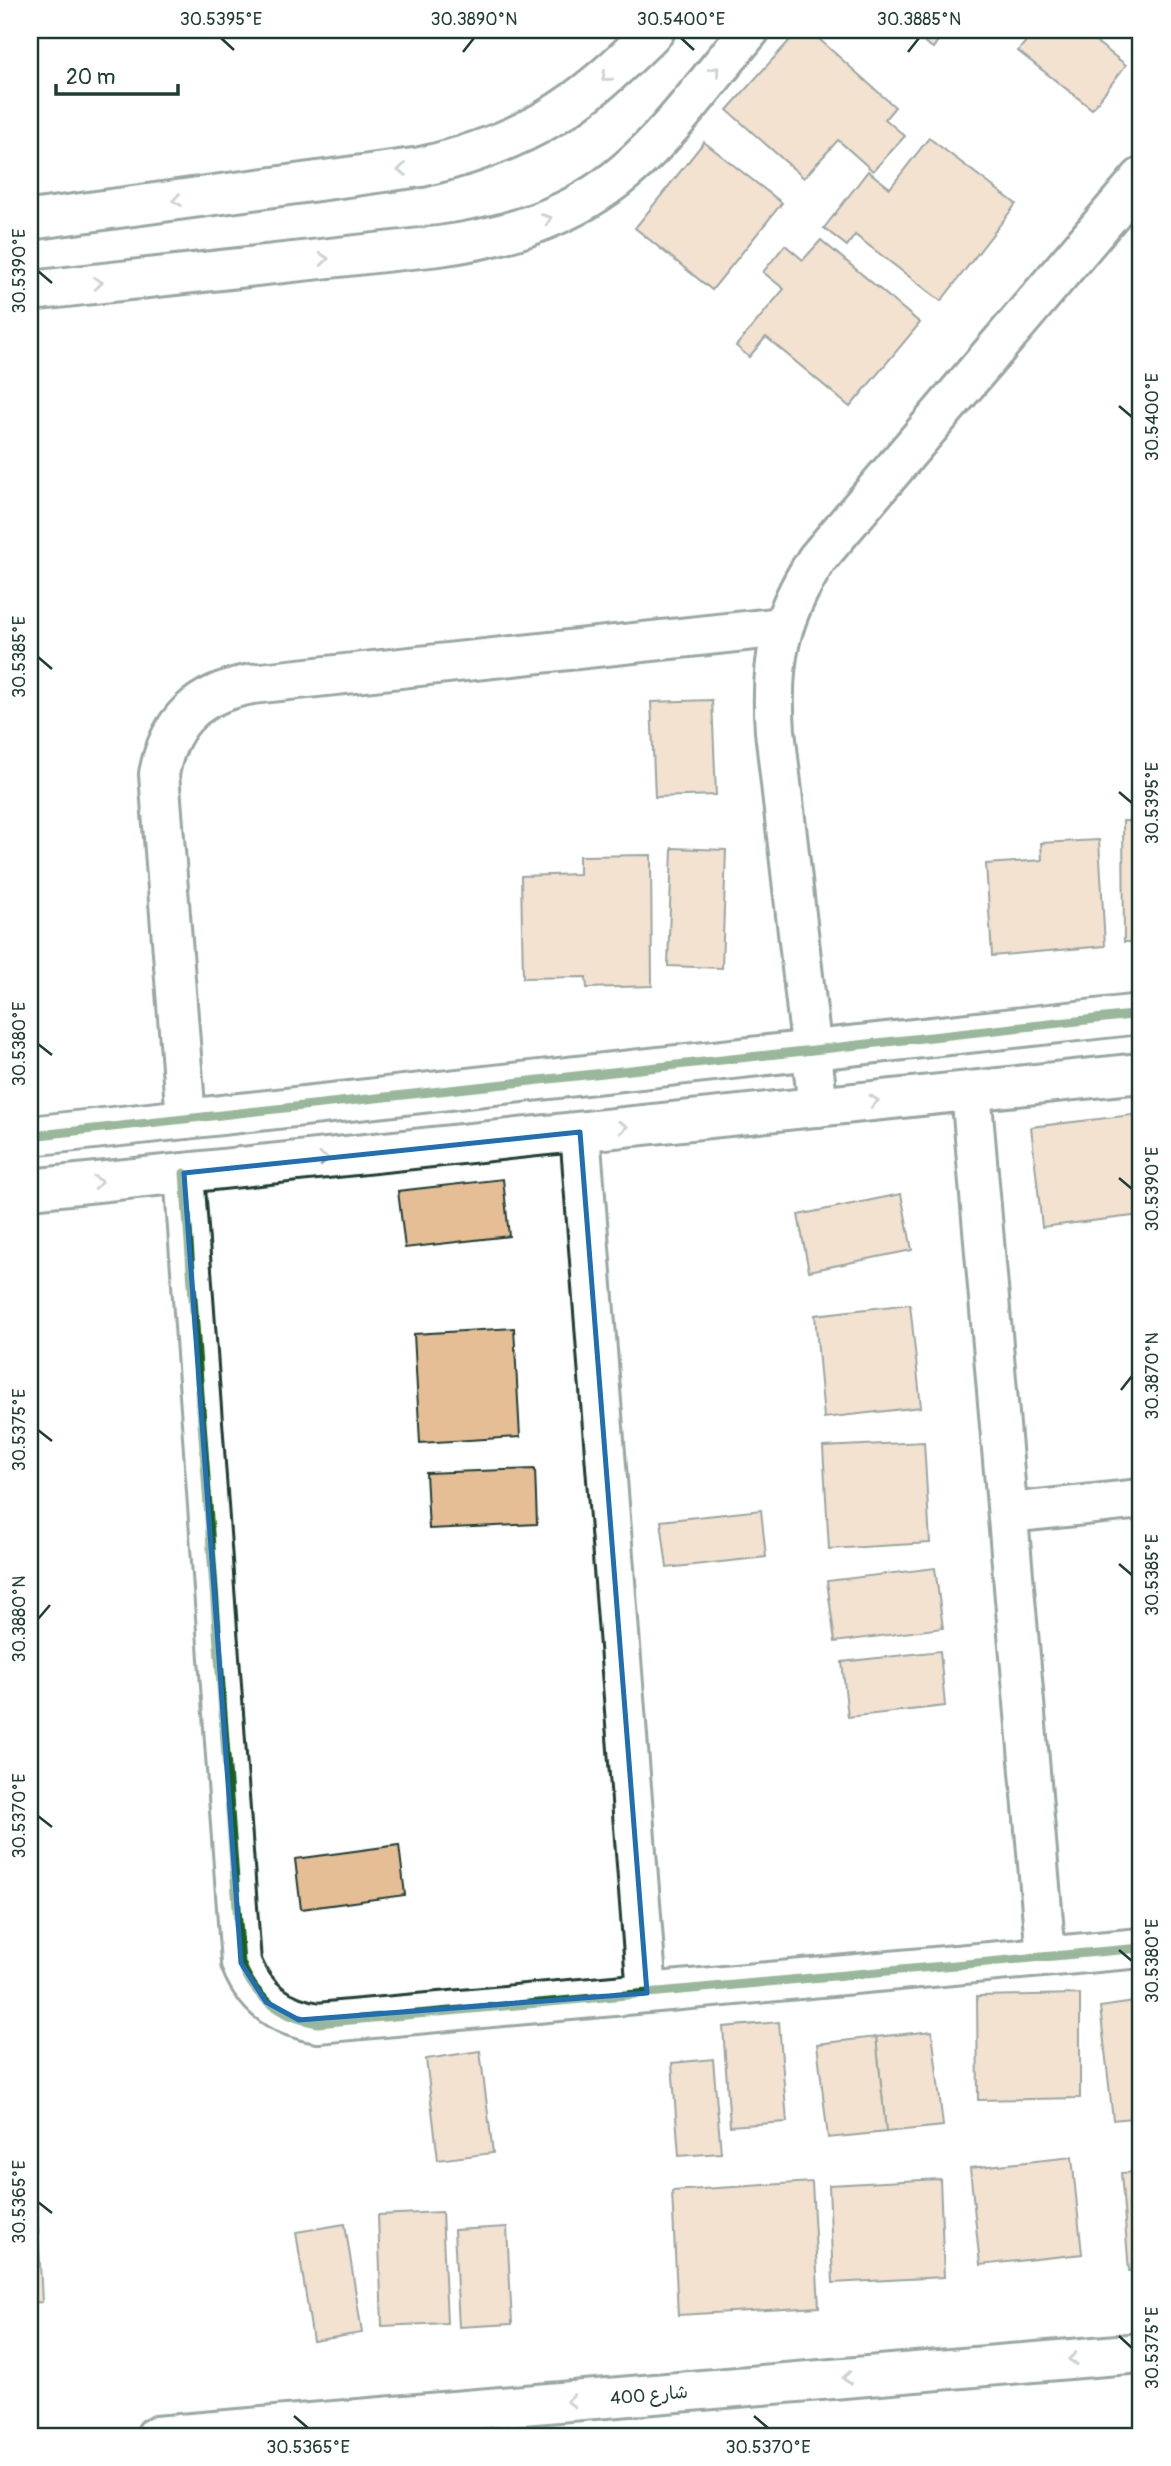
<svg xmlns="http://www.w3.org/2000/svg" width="1171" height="2466" font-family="Pangolin,'Playpen Sans Arabic',sans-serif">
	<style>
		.building { fill: #e5be95; stroke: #1f3d34; stroke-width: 2 }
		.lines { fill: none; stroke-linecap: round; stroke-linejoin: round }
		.minor-casing { stroke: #1f3d34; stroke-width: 44 }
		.minor { stroke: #fff; stroke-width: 38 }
		.cycleway-casing { stroke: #fff; stroke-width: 13 }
		.cycleway { stroke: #1b5e20; stroke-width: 9 }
		.oneway { stroke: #8f9e9a }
		.marked { fill: none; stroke: #1f6fb2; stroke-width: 5; stroke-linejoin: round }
		.ticks { fill: none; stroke: #1f3d34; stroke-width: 2.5 }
		.labels { text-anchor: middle; stroke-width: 5; stroke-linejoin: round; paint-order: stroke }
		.street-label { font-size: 18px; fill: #1f3d34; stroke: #fff }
		.neatline { fill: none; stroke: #1f3d34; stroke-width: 2.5 }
		.ticks-label { font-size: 18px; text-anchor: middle; fill: #1f3d34 }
	</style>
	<rect width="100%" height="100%" fill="#fff"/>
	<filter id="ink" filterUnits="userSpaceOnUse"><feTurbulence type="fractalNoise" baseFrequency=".0143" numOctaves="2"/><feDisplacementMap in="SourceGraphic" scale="14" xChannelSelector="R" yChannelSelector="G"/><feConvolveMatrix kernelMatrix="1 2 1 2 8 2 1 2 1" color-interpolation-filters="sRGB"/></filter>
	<g filter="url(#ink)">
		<g class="building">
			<polygon points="799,30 809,30 895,107 885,119 905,136 873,171 838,140 804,178 727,110"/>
			<polygon points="906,30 945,30 933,48"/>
			<polygon points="1035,30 1081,30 1126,65 1092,109 1018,51"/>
			<polygon points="929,138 1016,204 941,301 855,235 847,246 824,228 868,171 890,188"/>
			<polygon points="704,142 782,203 712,290 635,228"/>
			<polygon points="821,240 920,323 850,407 766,337 749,357 736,346 784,289 763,272 785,245 803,260"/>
			<polygon points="712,700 716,795 655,797 651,702"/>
			<polygon points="1123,821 1141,821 1141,942 1124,942"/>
			<polygon points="1099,840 1105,946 992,956 986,864 1042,860 1041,843"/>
			<polygon points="672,848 726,850 722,968 668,966"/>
			<polygon points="651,855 652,986 587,988 586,977 523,978 521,876 579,874 579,856"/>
			<polygon points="1140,1114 1141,1215 1042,1227 1031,1127"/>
			<polygon points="503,1179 509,1236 405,1248 398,1191"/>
			<polygon points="901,1194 912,1250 809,1271 798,1215"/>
			<polygon points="910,1304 921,1407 824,1418 815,1315"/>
			<polygon points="514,1328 520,1437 420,1443 414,1334"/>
			<polygon points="924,1442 930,1543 829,1549 823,1447"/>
			<polygon points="535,1469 537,1524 429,1529 426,1473"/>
			<polygon points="761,1510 766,1557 667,1568 661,1521"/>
			<polygon points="935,1568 943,1628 835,1642 827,1581"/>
			<polygon points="940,1651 945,1706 848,1717 842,1662"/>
			<polygon points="399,1845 405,1895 301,1909 295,1859"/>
			<polygon points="1080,1994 1080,2098 978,2100 977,1996"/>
			<polygon points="1141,2001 1141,2117 1113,2120 1100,2007"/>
			<polygon points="779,2022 787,2122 730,2126 723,2027"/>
			<polygon points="932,2031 943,2126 886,2132 876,2037"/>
			<polygon points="876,2037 886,2132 828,2138 817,2044"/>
			<polygon points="480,2051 493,2153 438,2160 426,2059"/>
			<polygon points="713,2059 721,2153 679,2156 672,2063"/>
			<polygon points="1072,2157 1082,2254 980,2265 970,2168"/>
			<polygon points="1141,2172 1141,2270 1129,2271 1121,2173"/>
			<polygon points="940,2179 944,2277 833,2283 829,2185"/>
			<polygon points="812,2182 819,2307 678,2315 672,2191"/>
			<polygon points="30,2205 37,2205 42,2302 30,2303"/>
			<polygon points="442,2212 447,2323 382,2326 378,2215"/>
			<polygon points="345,2224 362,2333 313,2341 296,2232"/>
			<polygon points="507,2227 512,2324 459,2327 454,2230"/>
		</g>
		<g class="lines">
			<g class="minor-casing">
				<g id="minor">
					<path d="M 30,220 L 421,167 C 528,142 578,107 655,30"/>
					<path d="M 30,291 L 439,246 C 507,237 573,217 626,171 C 672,132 711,76 750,30"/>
					<polyline points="971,1091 1046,1956"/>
					<path d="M 818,1107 L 775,731 C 770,661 779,618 817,559 L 1141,178"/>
					<path d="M 186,1119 L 159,774 C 169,720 199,693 252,684 L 783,627"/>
					<polyline points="580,1132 647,1993"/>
					<polyline points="30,1136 1141,1014"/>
					<path d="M 184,1173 L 241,1963 C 255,1999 281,2017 318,2023 L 1141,1948"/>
					<polyline points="30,1189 1141,1073"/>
					<polyline points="1008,1513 1141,1499"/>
					<polyline points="156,2436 1141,2353"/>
				</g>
			</g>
			<use href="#minor" class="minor"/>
			<g class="cycleway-casing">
				<g id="cycleway">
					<polyline points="30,1136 1141,1014"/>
					<path d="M 184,1173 L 241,1963 C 255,1999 281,2017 318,2023 L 1141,1948"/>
				</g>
			</g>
			<use href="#cycleway" class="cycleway"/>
		</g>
		<defs><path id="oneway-chevron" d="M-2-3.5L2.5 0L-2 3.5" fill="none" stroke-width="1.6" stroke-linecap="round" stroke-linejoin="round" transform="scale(1.75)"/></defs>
		<g class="oneway">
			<use href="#oneway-chevron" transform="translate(715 71) rotate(-50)"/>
			<use href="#oneway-chevron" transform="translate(606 77) rotate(138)"/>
			<use href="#oneway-chevron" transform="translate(402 170) rotate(172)"/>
			<use href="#oneway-chevron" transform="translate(177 200) rotate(172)"/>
			<use href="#oneway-chevron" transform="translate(547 219) rotate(-22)"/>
			<use href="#oneway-chevron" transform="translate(324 259) rotate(-6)"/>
			<use href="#oneway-chevron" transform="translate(98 283) rotate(-6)"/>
			<use href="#oneway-chevron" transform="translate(874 1101) rotate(-6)"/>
			<use href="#oneway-chevron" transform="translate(623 1127) rotate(-6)"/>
			<use href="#oneway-chevron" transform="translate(324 1159) rotate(-6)"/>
			<use href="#oneway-chevron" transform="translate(98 1182) rotate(-6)"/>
			<use href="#oneway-chevron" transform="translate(1073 2359) rotate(175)"/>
			<use href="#oneway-chevron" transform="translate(847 2378) rotate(175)"/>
			<use href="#oneway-chevron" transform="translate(571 2401) rotate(175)"/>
		</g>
	</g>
	<path d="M0 0H1171V2466H0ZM 580,1132 L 647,1993 L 299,2020 L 266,2002 L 241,1963 L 184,1173 Z" fill="#fff" fill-opacity=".55" fill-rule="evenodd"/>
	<path class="marked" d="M 580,1132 L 647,1993 L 299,2020 L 266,2002 L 241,1963 L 184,1173 Z"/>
	<path class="ticks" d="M 221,38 L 234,50M 681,38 L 694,50M 463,52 L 474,38M 908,52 L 919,38M 38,271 L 52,283M 1119,406 L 1132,417M 38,657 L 52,669M 1119,792 L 1132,803M 38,1044 L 52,1055M 1119,1178 L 1132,1189M 1121,1390 L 1132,1376M 38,1430 L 52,1441M 1119,1564 L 1132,1575M 38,1619 L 50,1605M 38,1816 L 52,1827M 1119,1950 L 1132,1961M 38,2202 L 52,2213M 1119,2336 L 1132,2348M 294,2416 L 308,2428M 754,2416 L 768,2428"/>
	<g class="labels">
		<g class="street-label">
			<text transform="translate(649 2395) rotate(-5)" y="6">شارع 400</text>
		</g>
	</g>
	<rect width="1171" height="2466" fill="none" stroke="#fff" stroke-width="77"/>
	<path d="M56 84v10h122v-10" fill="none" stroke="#1f3d34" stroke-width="3.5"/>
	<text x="66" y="84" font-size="21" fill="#1f3d34" stroke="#ffffff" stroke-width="5" paint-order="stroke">20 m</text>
	<rect x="38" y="38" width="1094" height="2390" class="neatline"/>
	<g class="ticks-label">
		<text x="221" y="25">30.5395°E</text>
		<text x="474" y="25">30.3890°N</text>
		<text x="681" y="25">30.5400°E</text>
		<text x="919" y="25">30.3885°N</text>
		<text transform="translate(19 271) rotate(-90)" y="6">30.5390°E</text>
		<text transform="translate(1152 417) rotate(-90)" y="6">30.5400°E</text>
		<text transform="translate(19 657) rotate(-90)" y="6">30.5385°E</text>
		<text transform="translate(1152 803) rotate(-90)" y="6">30.5395°E</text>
		<text transform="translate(19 1044) rotate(-90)" y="6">30.5380°E</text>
		<text transform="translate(1152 1189) rotate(-90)" y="6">30.5390°E</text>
		<text transform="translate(1152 1376) rotate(-90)" y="6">30.3870°N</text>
		<text transform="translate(19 1430) rotate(-90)" y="6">30.5375°E</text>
		<text transform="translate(1152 1575) rotate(-90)" y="6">30.5385°E</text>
		<text transform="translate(19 1619) rotate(-90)" y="6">30.3880°N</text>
		<text transform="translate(19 1816) rotate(-90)" y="6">30.5370°E</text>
		<text transform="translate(1152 1961) rotate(-90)" y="6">30.5380°E</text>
		<text transform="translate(19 2202) rotate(-90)" y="6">30.5365°E</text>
		<text transform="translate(1152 2348) rotate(-90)" y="6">30.5375°E</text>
		<text x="308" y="2453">30.5365°E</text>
		<text x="768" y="2453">30.5370°E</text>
	</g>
</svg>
